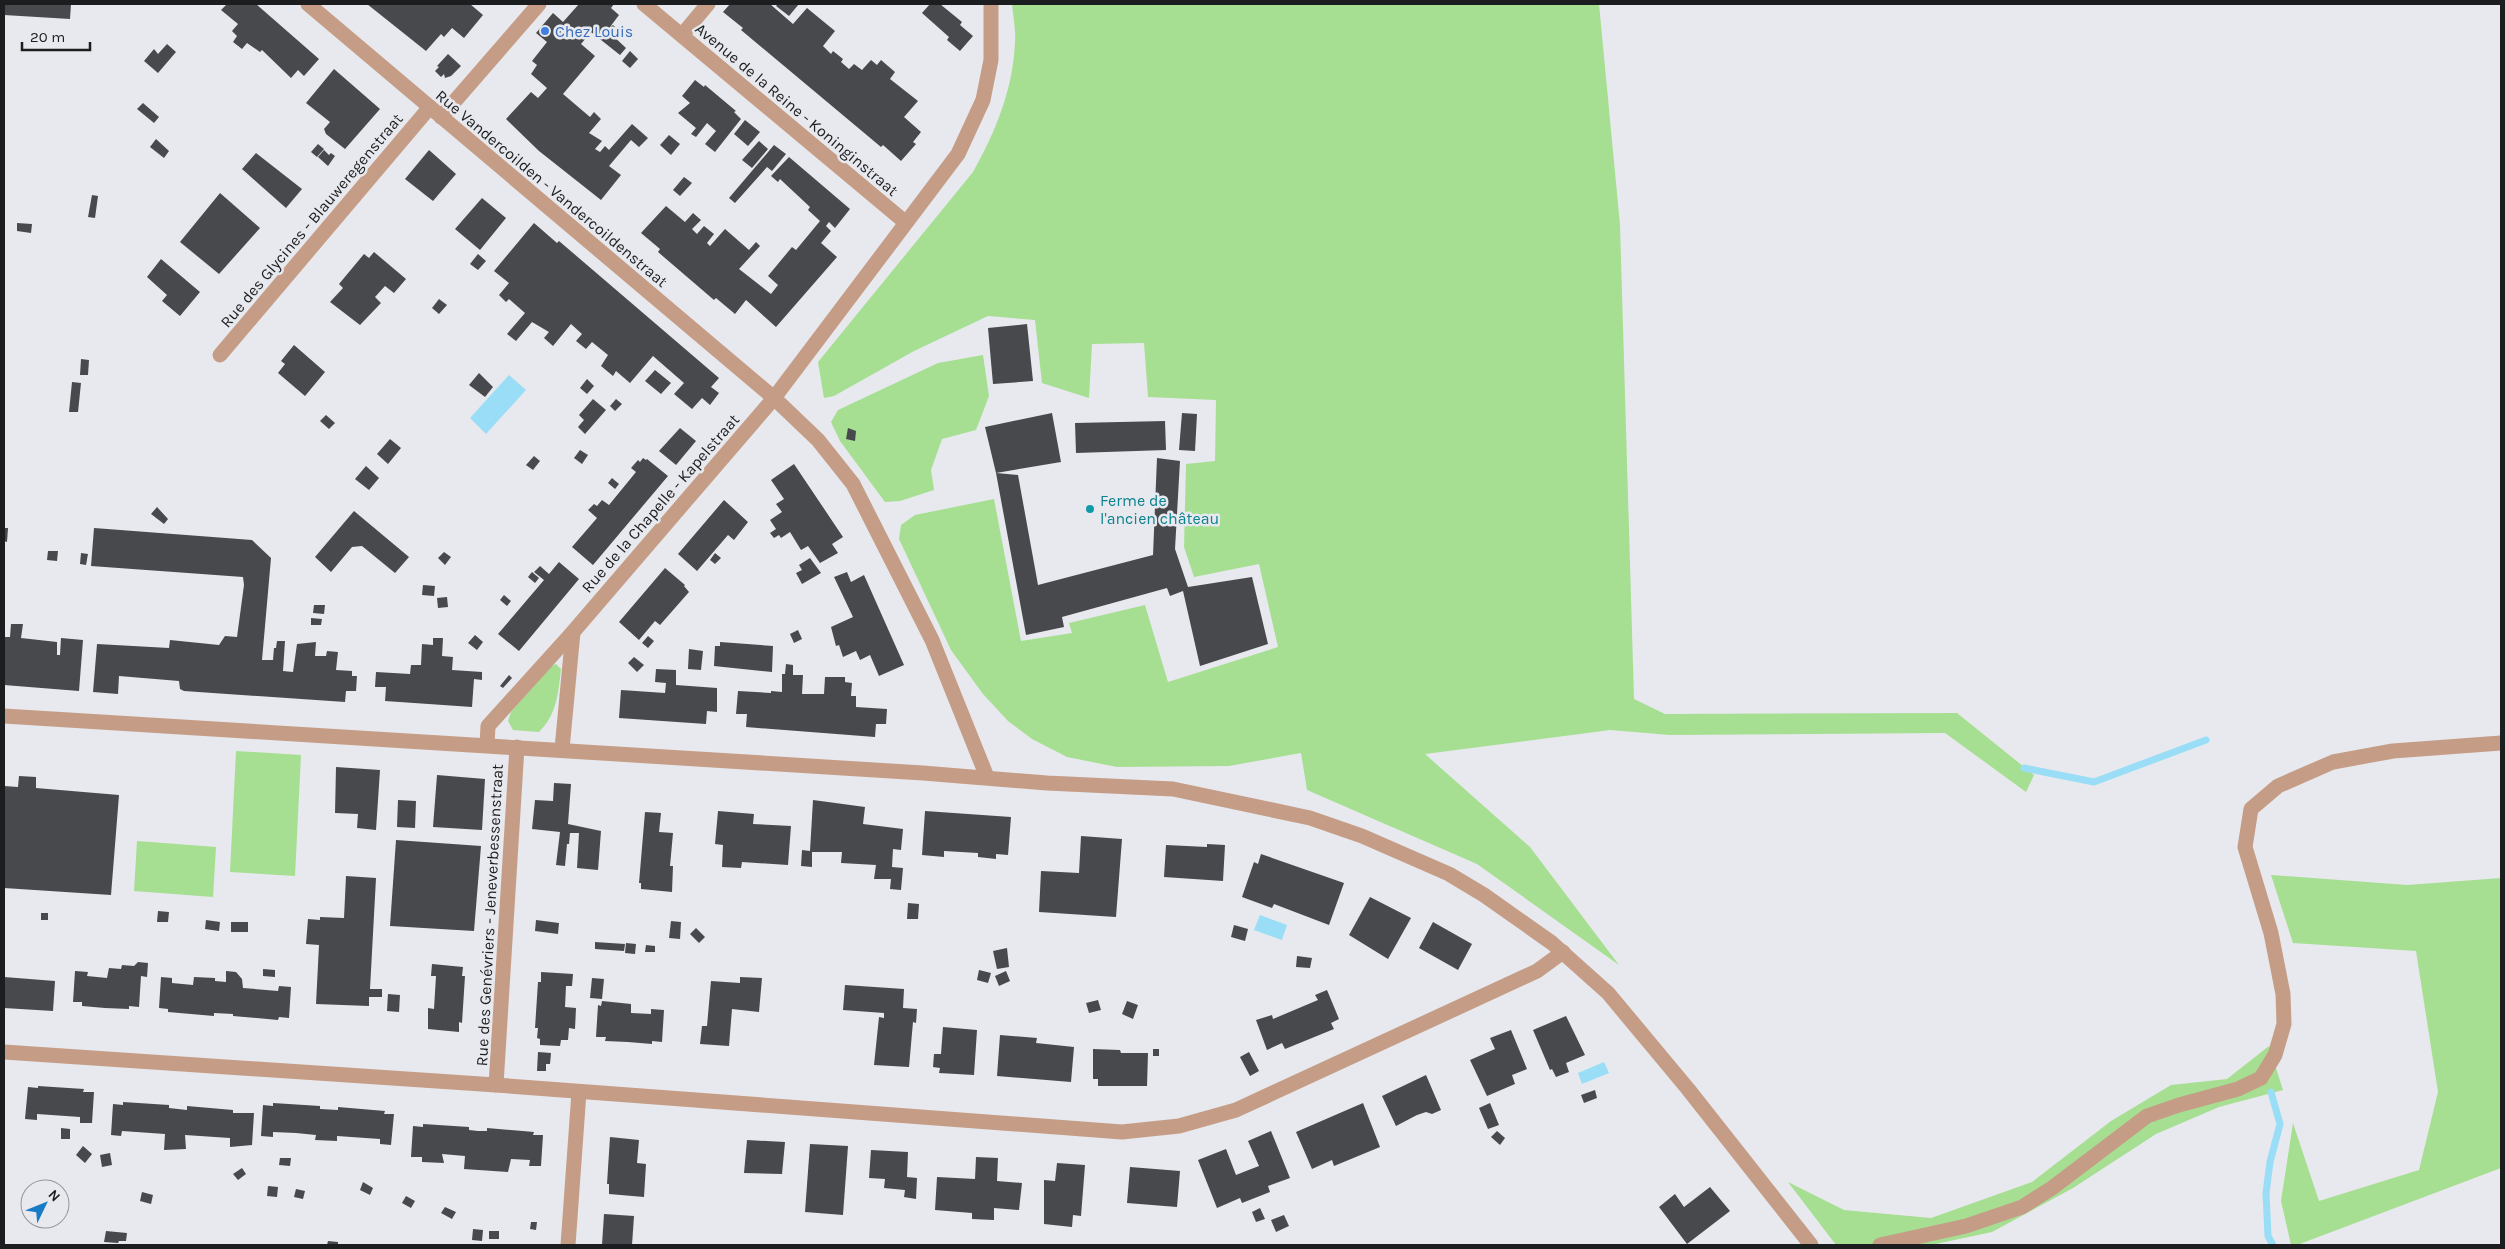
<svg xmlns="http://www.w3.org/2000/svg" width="2505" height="1249" font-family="Karla,sans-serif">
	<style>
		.green { fill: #a6df91 }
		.water { fill: #99def6 }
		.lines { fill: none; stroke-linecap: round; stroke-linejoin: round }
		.stream { stroke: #99def6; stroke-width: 7 }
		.building { fill: #47494d }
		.minor { stroke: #c59d86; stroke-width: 15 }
		.shop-dot { fill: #3f7fe0; stroke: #e7e9ee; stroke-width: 2 }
		.culture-dot { fill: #0f9aa8; stroke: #e7e9ee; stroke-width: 2 }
		.labels { text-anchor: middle; stroke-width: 5; stroke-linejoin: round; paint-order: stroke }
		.shop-label { font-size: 16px; fill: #366cbe; stroke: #e7e9ee; text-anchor: start }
		.street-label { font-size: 16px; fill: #1c1d1e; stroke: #e7e9ee }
		.culture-label { font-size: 16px; fill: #0d838f; stroke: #e7e9ee; text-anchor: start }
	</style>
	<rect width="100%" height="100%" fill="#e7e9ee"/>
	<g class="green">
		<path d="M 1012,4 L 1599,4 L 1620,225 L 1634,699 L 1665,714 L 1957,713 L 2034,775 L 2026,792 L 1945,733 L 1670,735 L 1610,730 L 1425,754 L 1530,847 L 1619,965 L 1477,864 L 1307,790 L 1301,753 L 1229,766 L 1117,767 L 1067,757 L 1032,739 L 1008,721 L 983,694 L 951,650 L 899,539 L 901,525 L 915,515 L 994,499 L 1021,641 L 1072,633 L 1069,623 L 1145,605 L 1168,682 L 1278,647 L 1259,564 L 1194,577 L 1184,547 L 1186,464 L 1215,461 L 1216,400 L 1148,397 L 1144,343 L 1092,344 L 1089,398 L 1042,383 L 1035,320 L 988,316 L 914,351 L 834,396 L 824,398 L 818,362 L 973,172 C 996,131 1013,89 1015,42 C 1016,30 1013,16 1012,4 Z"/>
		<polygon points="983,355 989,396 976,430 942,439 931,470 934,490 900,501 885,502 840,441 831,422 838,410 938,363"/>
		<path d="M 556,664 L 561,669 C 558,694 557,714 539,732 L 513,730 L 508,721 L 511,712 L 551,666 Z"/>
		<polygon points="236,751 301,755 295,876 230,872"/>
		<polygon points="137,841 216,847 213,897 134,891"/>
		<polygon points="2271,875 2407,885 2501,878 2501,1168 2297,1245 2291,1245 2281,1201 2293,1123 2319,1201 2419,1170 2438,1092 2416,951 2293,943"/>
		<polygon points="2269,1046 2283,1090 2219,1107 2156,1134 2073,1188 1992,1232 1931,1245 1836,1245 1788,1182 1844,1210 1931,1218 2032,1182 2111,1121 2171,1085 2227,1079"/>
	</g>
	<g class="water">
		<polygon points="509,375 526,390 486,434 470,418"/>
		<polygon points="1260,915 1287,925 1282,940 1254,930"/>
		<polygon points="1604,1062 1609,1073 1582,1084 1578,1073"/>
	</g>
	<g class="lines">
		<g class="stream">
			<polyline points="2024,768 2094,782 2206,740"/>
			<polyline points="2271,1092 2280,1124 2270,1162 2266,1193 2268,1236 2273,1245"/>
		</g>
	</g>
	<g class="building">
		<polygon points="4,4 71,4 70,19 4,15"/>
		<polygon points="227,4 256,4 319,59 304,76 298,70 291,78 262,50 260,52 247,43 242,49 233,42 237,36 232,31 238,24 221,10"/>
		<polygon points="367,4 470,4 483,15 464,38 452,28 444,37 441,34 426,51"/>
		<polygon points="579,4 614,4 611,8 619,15 610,27 613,25 616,28 611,34 626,48 620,55 591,32 581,44 595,56 563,94 590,117 594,112 601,119 589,133 602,141 595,149 600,152 605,146 609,150 632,124 648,138 639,147 631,140 609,166 621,175 601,200 539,151 506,119 531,92 538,98 547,88 531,74 537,65 532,61 547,42 536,33 553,13 563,22"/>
		<polygon points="730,4 770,4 793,24 807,8 835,31 823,46 831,54 833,51 843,59 841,62 849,69 854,64 862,70 871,60 877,65 881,60 895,72 890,79 918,101 904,117 921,132 913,142 916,144 901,161 883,145 881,147 741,30 743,28 723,12"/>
		<polygon points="778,4 799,4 789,16 776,6"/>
		<polygon points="930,4 940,4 962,22 960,25 973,36 960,51 947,40 949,37 922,13"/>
		<polygon points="167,44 176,52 158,73 144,61 154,49 158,54"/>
		<polygon points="630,51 638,59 630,68 622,61"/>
		<polygon points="448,54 461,66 451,76 445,78 444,74 441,77 435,71 439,67 437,66"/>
		<polygon points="334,69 380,109 345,149 326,134 324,129 330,122 306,103"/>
		<polygon points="695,80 704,87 705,85 736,111 734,112 741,119 715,152 705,144 716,131 707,123 696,137 691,134 696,128 678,113 690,103 682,96"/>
		<polygon points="143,103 159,117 154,123 137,109"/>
		<polygon points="745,120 760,132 748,146 734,134"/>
		<polygon points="669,135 680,144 671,155 660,145"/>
		<polygon points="156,139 169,151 164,158 150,147"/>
		<polygon points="759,141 768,149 752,168 742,160"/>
		<polygon points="318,144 324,149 317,157 311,152"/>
		<polygon points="774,145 786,154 772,171 767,167 735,203 729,198"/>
		<polygon points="324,150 329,155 331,153 335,156 328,166 318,157"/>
		<polygon points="429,150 456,174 433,201 405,179"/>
		<polygon points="256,153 302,189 286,208 242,169"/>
		<polygon points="789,157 850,209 835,228 829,222 826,226 831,231 821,243 837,257 776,327 746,300 735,314 716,298 714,300 658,252 660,249 641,233 666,206 685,222 693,213 701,220 692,229 697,234 704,226 714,234 707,243 710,246 725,229 749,250 756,242 760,246 739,269 771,294 778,285 768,276 792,247 796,250 820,221 808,210 810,207 780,179 778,182 771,176"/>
		<polygon points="684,177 692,183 680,196 673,190"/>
		<polygon points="220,193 260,228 219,274 180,242"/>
		<polygon points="92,195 98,196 95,218 88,217"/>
		<polygon points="482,198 506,218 480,250 455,229"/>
		<polygon points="17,223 32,224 31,233 17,231"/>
		<polygon points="534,223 557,243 559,241 719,378 711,387 719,393 710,405 702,398 692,409 674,394 684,383 653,356 630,383 616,371 613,376 601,366 608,355 592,342 586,349 576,341 582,334 571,324 553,346 544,338 549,332 532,322 516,341 507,334 525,313 509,299 506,302 499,295 509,283 494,271"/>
		<polygon points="374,252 406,279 394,293 385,286 375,297 381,303 360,325 330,302 343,288 339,284 364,254 369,258"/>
		<polygon points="478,254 486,261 478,270 470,264"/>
		<polygon points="161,259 200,292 180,316 162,301 167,295 147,277"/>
		<polygon points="439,299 447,305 439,314 432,308"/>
		<polygon points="1027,324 1033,381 993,384 988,328"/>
		<polygon points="294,345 325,372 305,396 278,373 285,364 281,361"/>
		<polygon points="81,359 89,360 88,375 80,375"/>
		<polygon points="655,370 671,383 661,394 645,381"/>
		<polygon points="479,373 493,387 485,397 469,385"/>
		<polygon points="587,379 594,386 587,394 580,388"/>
		<polygon points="72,382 81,383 78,412 69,412"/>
		<polygon points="593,399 606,410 585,434 578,427 584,420 579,415"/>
		<polygon points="616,399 622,404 615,411 610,406"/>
		<polygon points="1052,413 1061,462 996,473 1018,475 1038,585 1153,555 1157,458 1180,461 1175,549 1188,587 1252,577 1268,644 1200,666 1183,591 1170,596 1167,588 1062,617 1064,627 1026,635 996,473 985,427"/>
		<polygon points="1182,413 1197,414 1195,451 1179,450"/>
		<polygon points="326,415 335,423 329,429 320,421"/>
		<polygon points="1165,421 1166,450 1076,453 1075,423"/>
		<polygon points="680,428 696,441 676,465 659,451"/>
		<polygon points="848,428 856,431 855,441 846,439"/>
		<polygon points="390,439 401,448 388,464 377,454"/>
		<polygon points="580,450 588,455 582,464 574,458"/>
		<polygon points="534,456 540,461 533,470 526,465"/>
		<polygon points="643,458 646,460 647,459 668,476 593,565 572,547 597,518 588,510 594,504 597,506 602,500 609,505 636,472 631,468 638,460 640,462"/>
		<polygon points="794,464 843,537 832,544 838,553 820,563 808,546 801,550 790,532 781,538 779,535 774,538 770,533 776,529 770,520 782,512 776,504 784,499 771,480"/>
		<polygon points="366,466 379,478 369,490 355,479"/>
		<polygon points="612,478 619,484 615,489 608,483"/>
		<polygon points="724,500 748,522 734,540 728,535 697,571 678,554"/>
		<polygon points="157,507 168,519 164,524 151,514"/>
		<polygon points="354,511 409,557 395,573 362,546 352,547 331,572 315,557"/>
		<polygon points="4,528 8,528 7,542 4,541"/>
		<polygon points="94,528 252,540 271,558 262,660 273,660 274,648 276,648 277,641 285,641 283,671 293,672 297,644 316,642 315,656 326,656 327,651 338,652 336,670 352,671 352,676 357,676 356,691 346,691 345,702 184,691 180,689 179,681 119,676 118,694 93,692 97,644 169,648 170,640 219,645 225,636 237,637 244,585 243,577 91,566"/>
		<polygon points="48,551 58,551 57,561 47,560"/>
		<polygon points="444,552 451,557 445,565 438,558"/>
		<polygon points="81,553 88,554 86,565 80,564"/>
		<polygon points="715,553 721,558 715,564 710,560"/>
		<polygon points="810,558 821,573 802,584 796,573 802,570 799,565"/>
		<polygon points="559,562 579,579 519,651 498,634 544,580 534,572 540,566 549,574"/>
		<polygon points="665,568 685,585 684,586 689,592 660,625 655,621 639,640 619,622"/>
		<polygon points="532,572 539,578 535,583 528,577"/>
		<polygon points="847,572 851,582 864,575 904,665 879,676 870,655 860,660 856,651 843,657 839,645 836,646 831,627 853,617 834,577"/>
		<polygon points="423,585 435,586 434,596 422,595"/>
		<polygon points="504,595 511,601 507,606 500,600"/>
		<polygon points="447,597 448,607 438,608 437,598"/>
		<polygon points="314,605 325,605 324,614 313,613"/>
		<polygon points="311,618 322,619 321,625 311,625"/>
		<polygon points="11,624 23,624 21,638 57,642 57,655 60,655 61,638 83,640 79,691 4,685 4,637 10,637"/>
		<polygon points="798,630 802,639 794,643 790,634"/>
		<polygon points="475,635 483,642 477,650 468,643"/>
		<polygon points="648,636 654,641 648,648 642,643"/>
		<polygon points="433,638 443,638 442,656 453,657 452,670 482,672 482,680 474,679 472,707 385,701 386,687 375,687 376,672 410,674 411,665 421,665 422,644 433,645"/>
		<polygon points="720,642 773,646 772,672 714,666 715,646 720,646"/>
		<polygon points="689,649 703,651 701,670 688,669"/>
		<polygon points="634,657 644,665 637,672 628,663"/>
		<polygon points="786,664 793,665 793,675 803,675 802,694 824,694 825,677 845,677 845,682 852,683 851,696 856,696 856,707 887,709 886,724 876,724 875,737 746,727 747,714 736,714 738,691 771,693 771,691 782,692 782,674 785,674"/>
		<polygon points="656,669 676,670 676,685 717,688 717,712 707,711 706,724 619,718 621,690 665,693 666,683 655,682"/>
		<polygon points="509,675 512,678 503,688 500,686"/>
		<polygon points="336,767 380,770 376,830 357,828 358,814 335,813"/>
		<polygon points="437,775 485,779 482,830 433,827"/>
		<polygon points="19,776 36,777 36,788 119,795 111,895 4,888 4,786 18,787"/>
		<polygon points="554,783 571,784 568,824 601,831 598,870 577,868 579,833 570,833 569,844 567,844 565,866 556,865 560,832 532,829 535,800 553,801"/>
		<polygon points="398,800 416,801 415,828 397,827"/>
		<polygon points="813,800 865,807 863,824 903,829 901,850 893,849 892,867 903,868 901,890 890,889 891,879 874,879 876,865 841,863 842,852 812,852 812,867 801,866 802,850 810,851"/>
		<polygon points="718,811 754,814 753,824 791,826 788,865 742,862 741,868 722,867 723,845 715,844"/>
		<polygon points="925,811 1011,817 1008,855 996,854 996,859 978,857 978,853 944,851 944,857 922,855"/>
		<polygon points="645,812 661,813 659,832 673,833 670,866 673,866 672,892 641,889 641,883 639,883"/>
		<polygon points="1081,836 1122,839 1116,917 1039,912 1041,871 1079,873"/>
		<polygon points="396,840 481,846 474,931 390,926"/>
		<polygon points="1207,844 1225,845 1223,881 1164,877 1166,845 1207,847"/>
		<polygon points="1261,854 1344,883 1329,925 1274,904 1272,908 1242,897 1254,862 1258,864"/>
		<polygon points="346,876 376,878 370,989 382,989 382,997 369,997 369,1006 316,1004 319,945 306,944 308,919 320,920 320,917 344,918"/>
		<polygon points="1370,897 1411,918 1388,959 1349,935"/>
		<polygon points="908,903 919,904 918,919 907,919"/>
		<polygon points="158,911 169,912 168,922 157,922"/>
		<rect x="41" y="913" width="7" height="7"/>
		<polygon points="206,920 220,922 219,931 205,929"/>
		<polygon points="536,920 559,923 558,934 535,931"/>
		<polygon points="671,921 681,922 680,939 669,938"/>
		<rect x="231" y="922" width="17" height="10"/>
		<polygon points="1433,922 1472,944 1458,970 1419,948"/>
		<polygon points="1234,925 1248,929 1245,941 1231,937"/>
		<polygon points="696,928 705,937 699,943 690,934"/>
		<polygon points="595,942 625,944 624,951 595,949"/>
		<polygon points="626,943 636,944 635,954 625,953"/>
		<polygon points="646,945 655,946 655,952 645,952"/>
		<polygon points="1007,948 1009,967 997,969 993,951"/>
		<polygon points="1297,956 1312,958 1310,968 1296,967"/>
		<polygon points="138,962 148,963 147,977 141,976 139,1007 129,1006 129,1009 105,1008 82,1006 82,1002 73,1002 75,971 88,972 87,976 107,978 109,968 121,969 122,965 134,966"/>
		<polygon points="432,964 463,967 462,976 465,976 462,1023 459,1022 459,1032 428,1029 428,1008 434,1009 436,976 431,976"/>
		<polygon points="263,969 275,970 275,977 263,976"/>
		<polygon points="979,970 991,973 988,983 977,980"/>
		<polygon points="226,971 236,972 242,979 243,988 278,991 279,986 291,987 289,1018 279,1017 278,1020 233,1016 233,1014 214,1013 214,1016 168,1012 168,1009 159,1008 161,977 172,978 172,983 193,985 194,977 215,978 215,981 226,982"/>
		<polygon points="1006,971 1010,981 999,986 995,976"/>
		<polygon points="541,972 573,974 572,986 566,986 565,1007 576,1008 575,1029 569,1028 568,1040 561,1040 560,1046 540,1045 540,1039 537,1038 538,1028 535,1028 538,982 541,982"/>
		<polygon points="4,977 55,981 53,1011 4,1008"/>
		<polygon points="740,977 762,978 759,1012 732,1009 729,1046 700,1044 702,1026 707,1026 711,981 740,983"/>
		<polygon points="592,978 604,979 602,999 590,998"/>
		<polygon points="845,985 904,989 903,1008 917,1009 916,1023 913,1022 909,1067 874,1065 879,1017 884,1018 884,1013 843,1010"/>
		<polygon points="1327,990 1339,1019 1331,1023 1334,1029 1285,1049 1282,1043 1267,1050 1256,1020 1272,1015 1273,1019 1318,1000 1315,995"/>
		<polygon points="388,994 400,995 399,1012 387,1011"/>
		<polygon points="1098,1000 1101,1010 1089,1013 1086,1003"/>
		<polygon points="602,1001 631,1004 631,1013 651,1014 651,1009 664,1010 662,1042 652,1041 652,1044 628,1042 605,1041 606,1037 596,1037 598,1005 601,1006"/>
		<polygon points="1127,1001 1138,1005 1133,1019 1122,1014"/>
		<polygon points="1566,1016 1585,1055 1566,1063 1569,1072 1556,1077 1552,1069 1550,1070 1533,1030"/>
		<polygon points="943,1027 977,1030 974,1075 939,1073 940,1068 933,1067 934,1054 941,1054"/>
		<polygon points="1511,1030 1527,1069 1512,1075 1515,1084 1487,1096 1470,1060 1495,1049 1490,1038"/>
		<polygon points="1000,1035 1037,1038 1036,1043 1074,1047 1071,1082 997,1076"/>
		<polygon points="1093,1049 1120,1050 1121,1053 1148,1053 1147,1086 1098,1086 1098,1079 1093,1079"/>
		<rect x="1153" y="1049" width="6" height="7"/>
		<polygon points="538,1052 551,1053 550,1064 546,1064 546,1071 537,1071"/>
		<polygon points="1249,1052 1259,1071 1250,1076 1240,1057"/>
		<polygon points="1426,1075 1441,1110 1432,1114 1426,1112 1417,1115 1396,1126 1382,1096"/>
		<polygon points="38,1086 84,1089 83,1092 94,1092 92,1123 80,1123 80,1117 37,1114 37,1120 25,1119 28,1087 38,1088"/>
		<polygon points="1595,1090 1597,1098 1584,1103 1581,1095"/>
		<polygon points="123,1102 169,1105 169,1108 187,1110 187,1106 233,1110 233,1113 254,1113 252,1145 230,1147 230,1138 185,1135 186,1149 164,1150 165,1134 122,1131 121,1136 111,1135 113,1104 123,1105"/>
		<polygon points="273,1103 320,1106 320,1109 338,1110 338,1107 385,1111 384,1114 394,1114 391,1145 380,1144 380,1139 337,1136 337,1141 315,1140 316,1135 296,1133 273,1132 273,1137 261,1136 263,1105 273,1106"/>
		<polygon points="1363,1103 1380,1147 1334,1166 1332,1160 1312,1169 1296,1132"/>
		<polygon points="1490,1103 1499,1125 1488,1129 1479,1108"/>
		<polygon points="423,1124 469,1127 469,1130 478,1131 487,1131 487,1128 534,1132 533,1135 543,1135 541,1166 529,1166 530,1160 511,1159 508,1172 464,1169 465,1156 442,1154 444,1163 422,1162 422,1157 411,1157 413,1126 423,1127"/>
		<polygon points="61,1128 70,1129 70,1139 61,1139"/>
		<polygon points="1271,1131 1290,1178 1268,1186 1270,1192 1242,1203 1240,1198 1217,1208 1198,1160 1226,1149 1236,1175 1246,1171 1259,1166 1248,1141"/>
		<polygon points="1497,1131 1505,1138 1500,1145 1491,1137"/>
		<polygon points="610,1137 639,1140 637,1163 646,1164 644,1197 609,1194 609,1184 607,1184"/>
		<polygon points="747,1140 785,1142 782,1174 744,1173"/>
		<polygon points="810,1144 848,1146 843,1215 805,1212"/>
		<polygon points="83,1146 92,1154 85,1163 76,1155"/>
		<polygon points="871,1150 908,1152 907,1177 917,1178 916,1199 904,1197 905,1190 884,1188 885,1179 869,1178"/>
		<polygon points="110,1153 112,1165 102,1167 100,1155"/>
		<polygon points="976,1157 998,1158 997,1181 1022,1183 1019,1210 994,1208 994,1220 972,1219 972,1213 935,1210 937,1177 975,1179"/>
		<polygon points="280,1158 291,1158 290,1166 279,1165"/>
		<polygon points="1057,1163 1085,1165 1081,1216 1073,1215 1072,1227 1044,1224 1044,1180 1055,1181"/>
		<polygon points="1130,1167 1180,1171 1177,1207 1127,1203"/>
		<polygon points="242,1168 246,1174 238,1180 233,1174"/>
		<polygon points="363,1182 373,1188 370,1195 360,1190"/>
		<polygon points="268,1186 278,1187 277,1197 267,1196"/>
		<polygon points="1710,1187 1730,1211 1687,1244 1659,1207 1675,1194 1684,1207"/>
		<polygon points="296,1189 305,1191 303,1199 294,1197"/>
		<polygon points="142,1192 153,1195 151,1204 140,1201"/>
		<polygon points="406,1196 415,1201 411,1208 402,1203"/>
		<polygon points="445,1207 456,1212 452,1219 441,1213"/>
		<polygon points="1260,1208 1265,1219 1256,1222 1252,1212"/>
		<polygon points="604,1214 634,1216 632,1245 602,1245"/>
		<polygon points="1284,1215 1289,1226 1276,1232 1271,1220"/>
		<polygon points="531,1222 537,1222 536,1230 530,1229"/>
		<polygon points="473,1229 483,1230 482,1241 472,1240"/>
		<polygon points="106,1231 127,1233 126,1241 119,1241 118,1243 104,1242"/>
		<rect x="489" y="1231" width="10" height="8"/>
		<polygon points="328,1241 338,1242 338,1245 327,1245"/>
	</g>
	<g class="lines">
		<g class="minor">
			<polyline points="308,4 774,398 818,440 853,484 932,640 987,777"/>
			<polyline points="644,4 905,222"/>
			<polyline points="682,35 708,4"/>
			<polyline points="441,117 539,4"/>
			<polyline points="220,355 430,107"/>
			<polyline points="4,716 923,773 1047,783 1173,789 1310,818 1362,836 1449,874 1484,895 1552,943 1608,993 1688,1089 1811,1245"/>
			<polyline points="487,745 488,726 573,632 774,398 958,154 983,100 991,60 991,4"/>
			<polyline points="562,749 573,632"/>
			<polyline points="4,1052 496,1085 1122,1132 1179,1126 1236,1110 1537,971 1563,952"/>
			<polyline points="496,1085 517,747"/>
			<polyline points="568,1245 579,1092"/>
			<polyline points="1880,1245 1966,1226 2022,1207 2052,1188 2147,1116 2179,1105 2238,1089 2261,1078 2275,1055 2284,1024 2283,994 2271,933 2245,847 2251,809 2278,786 2333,762 2393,751 2501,743"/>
		</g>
	</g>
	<circle class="shop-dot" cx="545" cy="31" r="5"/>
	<circle class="culture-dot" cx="1090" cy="509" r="5"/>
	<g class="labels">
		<g class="shop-label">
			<text x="555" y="37">Chez Louis</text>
		</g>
		<g class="street-label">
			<text transform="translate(797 109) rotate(40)" y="6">Avenue de la Reine - Koninginstraat</text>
			<text transform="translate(552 188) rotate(40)" y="6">Rue Vandercoilden - Vandercoildenstraat</text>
			<text transform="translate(311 220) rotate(-50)" y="6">Rue des Glycines - Blauweregenstraat</text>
			<text transform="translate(660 503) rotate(-49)" y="6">Rue de la Chapelle - Kapelstraat</text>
			<text transform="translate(489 915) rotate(-87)" y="6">Rue des Genévriers - Jeneverbessenstraat</text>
		</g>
		<g class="culture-label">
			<text x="1100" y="506">Ferme de<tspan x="1100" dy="18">l'ancien château</tspan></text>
		</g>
	</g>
	<rect width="2505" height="1249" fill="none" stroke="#1c1d1e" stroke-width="10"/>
	<g transform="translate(45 1204) rotate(47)"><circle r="24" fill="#e7e9ee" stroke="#96979b"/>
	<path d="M0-4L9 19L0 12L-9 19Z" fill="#187bc6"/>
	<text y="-8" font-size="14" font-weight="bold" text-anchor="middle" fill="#1c1d1e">N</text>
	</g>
	<path d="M22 42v8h68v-8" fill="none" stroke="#1c1d1e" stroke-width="2.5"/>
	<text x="30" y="42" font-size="15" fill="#1c1d1e" stroke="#e7e9ee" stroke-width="4" paint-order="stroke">20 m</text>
</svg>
